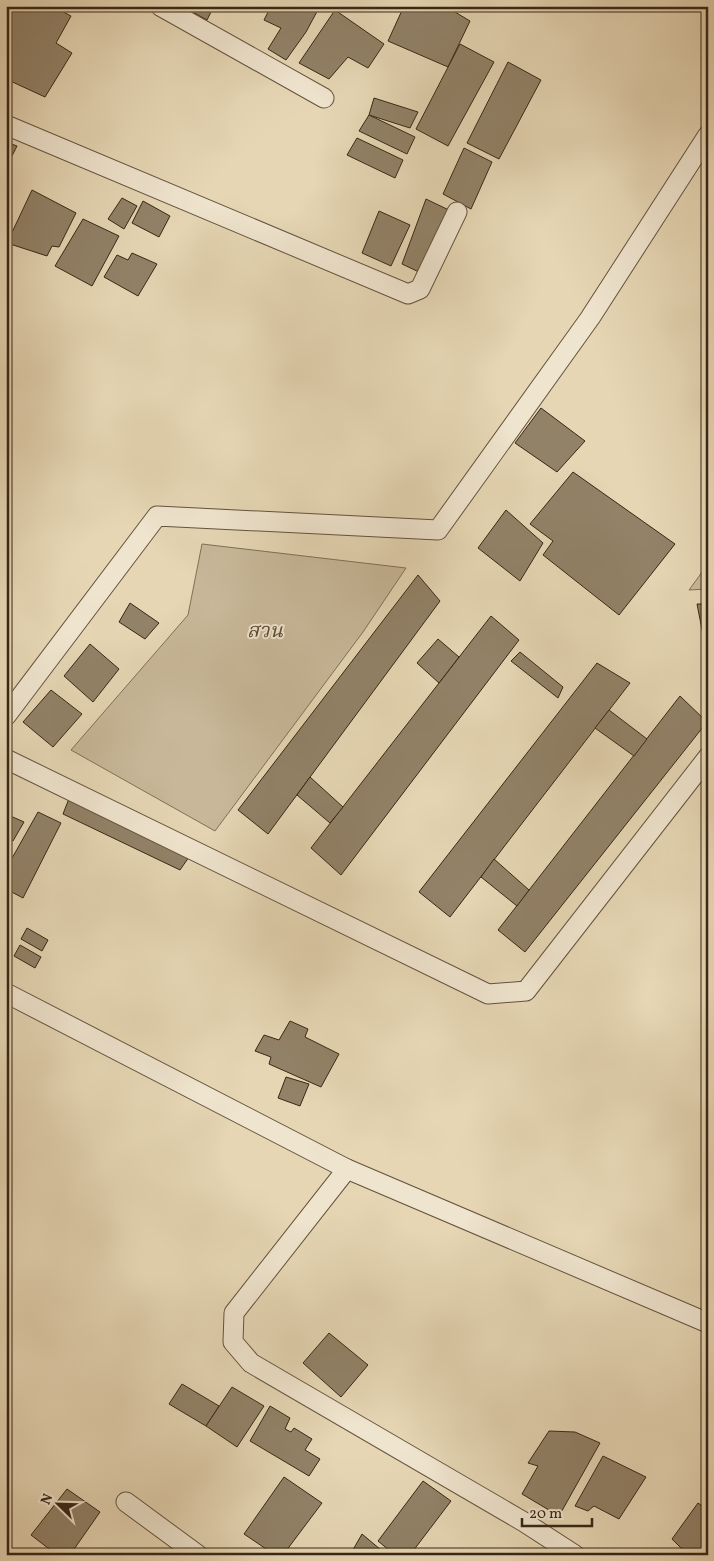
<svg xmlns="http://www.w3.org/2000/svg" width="714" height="1561" font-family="Vollkorn,'Noto Serif Thai',serif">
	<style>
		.green { fill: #c8b899; stroke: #807057 }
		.building { fill: #928268; stroke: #382715 }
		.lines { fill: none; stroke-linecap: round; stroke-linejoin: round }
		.minor-casing { stroke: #64533d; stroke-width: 21 }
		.minor { stroke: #efe4ce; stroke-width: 19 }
		.labels { text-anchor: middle; stroke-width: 4; stroke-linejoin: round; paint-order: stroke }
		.park-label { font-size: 20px; font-style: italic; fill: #5c4b36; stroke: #efe4ce }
	</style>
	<rect width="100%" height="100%" fill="#e6d6b4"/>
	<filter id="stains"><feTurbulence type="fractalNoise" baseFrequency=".004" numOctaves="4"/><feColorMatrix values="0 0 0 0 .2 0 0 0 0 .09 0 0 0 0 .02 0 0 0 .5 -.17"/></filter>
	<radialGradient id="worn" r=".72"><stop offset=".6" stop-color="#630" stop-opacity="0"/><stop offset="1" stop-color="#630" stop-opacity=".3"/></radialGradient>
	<g class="green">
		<polygon points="202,544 406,568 363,632 215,831 71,750 188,615"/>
		<polygon points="708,564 708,589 689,590"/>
	</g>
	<g class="building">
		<polygon points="13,6 29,7 30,6 52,6 71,16 56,43 72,53 45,97 6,79 6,19"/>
		<polygon points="182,6 214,6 207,20"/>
		<polygon points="271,6 320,6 306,32 286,60 268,49 281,28 264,20"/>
		<polygon points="404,6 445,6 470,21 448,67 388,41"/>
		<polygon points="335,10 384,44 368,68 348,57 329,79 299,63"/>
		<polygon points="460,44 494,62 448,146 416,129"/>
		<polygon points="508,62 541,80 499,159 467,143"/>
		<polygon points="374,98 418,112 410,128 369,115"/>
		<polygon points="369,115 415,137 407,154 359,131"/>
		<polygon points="357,138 403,160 395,178 347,155"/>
		<polygon points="6,142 17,146 6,168"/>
		<polygon points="464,148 492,162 471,209 443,194"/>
		<polygon points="32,190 76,213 59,247 52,246 47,256 7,243"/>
		<polygon points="122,198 137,206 124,229 108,219"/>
		<polygon points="426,199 453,212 421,273 402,264"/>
		<polygon points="143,201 170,216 159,237 132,223"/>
		<polygon points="379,211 410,225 391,266 362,253"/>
		<polygon points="83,219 119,236 92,286 55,266"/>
		<polygon points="132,253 157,264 138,296 104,277 117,255 128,260"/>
		<polygon points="541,408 585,441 557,472 515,443"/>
		<polygon points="573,472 675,544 619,615 543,555 553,541 530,524"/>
		<polygon points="506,510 543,543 520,581 478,548"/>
		<polygon points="418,575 440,601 268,834 238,810"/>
		<polygon points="130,603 159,623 145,639 119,622"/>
		<polygon points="697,604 708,604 708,660"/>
		<polygon points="491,616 519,640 341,875 311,848"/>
		<polygon points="438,639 459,657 439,683 417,663"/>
		<polygon points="90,644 119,669 93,702 64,676"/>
		<polygon points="520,652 563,687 558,698 511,661"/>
		<polygon points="597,663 630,683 450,917 419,892"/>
		<polygon points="51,690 82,714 53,747 23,722"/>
		<polygon points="680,696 707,722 525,952 498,930"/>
		<polygon points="609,710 647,739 634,756 595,728"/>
		<polygon points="310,777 343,807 330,823 297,795"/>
		<polygon points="70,796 189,857 180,870 63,814"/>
		<polygon points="38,812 61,823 23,898 6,889 6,858 11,860"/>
		<polygon points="6,814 24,822 13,841 6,839"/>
		<polygon points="494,859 529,890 517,906 481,877"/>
		<polygon points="6,897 12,900 6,913"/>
		<polygon points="27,928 48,940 42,951 21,939"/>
		<polygon points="20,945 41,957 35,968 14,956"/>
		<polygon points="290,1021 308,1029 305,1037 339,1054 321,1087 269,1064 271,1057 255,1051 264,1035 279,1040"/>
		<polygon points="286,1077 309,1084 300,1106 278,1098"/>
		<polygon points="329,1333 368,1365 341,1397 303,1363"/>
		<polygon points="182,1384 219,1406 206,1426 169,1404"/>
		<polygon points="232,1387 264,1406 237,1447 206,1426"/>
		<polygon points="270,1406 290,1418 285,1429 291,1432 294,1428 312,1439 305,1450 320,1459 309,1476 250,1441"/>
		<polygon points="549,1431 575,1432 600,1443 559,1516 522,1494 538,1466 528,1463"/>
		<polygon points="603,1456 646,1477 619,1519 594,1506 588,1511 575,1506"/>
		<polygon points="284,1477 322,1503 283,1555 275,1555 244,1534"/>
		<polygon points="423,1481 451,1501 410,1555 395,1555 378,1541"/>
		<polygon points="67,1489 100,1512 70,1555 57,1555 31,1535"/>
		<polygon points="698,1503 708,1510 708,1548 702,1555 677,1555 682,1549 672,1539"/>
		<polygon points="362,1534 387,1555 350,1555"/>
	</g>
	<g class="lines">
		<g class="minor-casing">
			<g id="minor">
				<polyline points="160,6 324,98"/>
				<polyline points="6,125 408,294 420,289 457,212"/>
				<polyline points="6,716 157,516 438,530 590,318 708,135"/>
				<polyline points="6,759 488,994 526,991 708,757"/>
				<polyline points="6,993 347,1169 708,1323"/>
				<polyline points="347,1169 234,1313 233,1342 251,1363 524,1522 575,1555"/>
				<polyline points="126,1502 198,1555"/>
			</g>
		</g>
		<use href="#minor" class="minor"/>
	</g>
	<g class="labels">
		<g class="park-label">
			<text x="265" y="637">สวน</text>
		</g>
	</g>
	<rect width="714" height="1561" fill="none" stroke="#e6d6b4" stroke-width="25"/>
	<rect x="8" y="8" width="699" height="1546" fill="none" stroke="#382715" stroke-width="2.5"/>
	<rect x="12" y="12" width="689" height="1536" fill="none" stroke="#382715"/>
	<g transform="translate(58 1504) rotate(293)" stroke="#efe4ce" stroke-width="4" paint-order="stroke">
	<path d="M0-4L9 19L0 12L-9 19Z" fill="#382715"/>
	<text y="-8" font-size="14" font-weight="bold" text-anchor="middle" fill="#382715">N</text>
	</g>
	<path d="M522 1518v8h70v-8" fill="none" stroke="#382715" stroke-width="2.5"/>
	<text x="529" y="1518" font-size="15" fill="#382715" stroke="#efe4ce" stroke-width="4" paint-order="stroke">20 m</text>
	<rect width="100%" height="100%" filter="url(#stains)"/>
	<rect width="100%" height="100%" fill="url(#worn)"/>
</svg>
